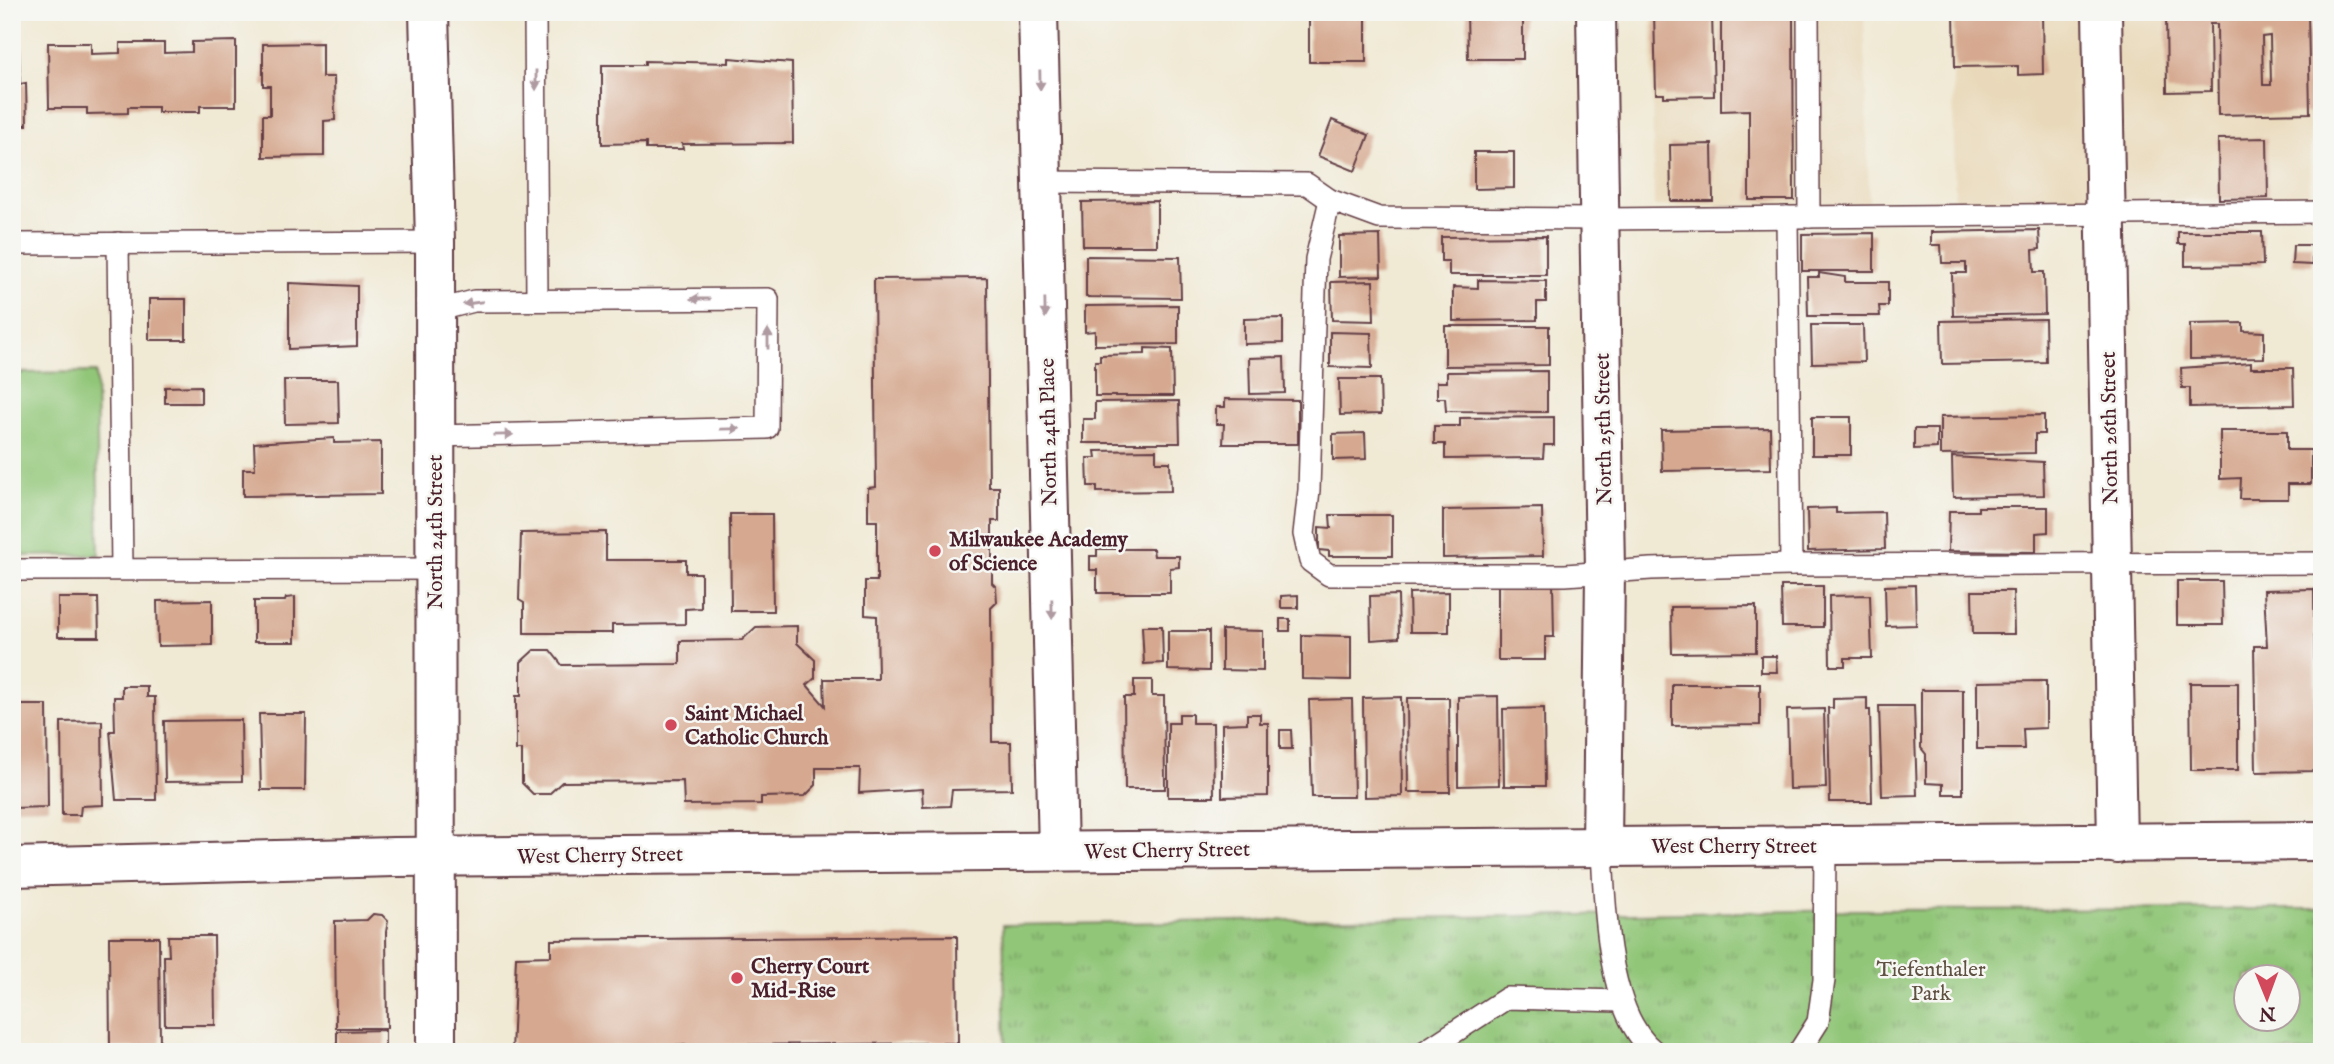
<svg xmlns="http://www.w3.org/2000/svg" width="2334" height="1064" font-family="'IM FELL English',serif">
	<style>
		.built { fill: #e9d9ba }
		.park { fill: url(#park-tufts); stroke: #6e7252; stroke-width: 2; fill-rule: evenodd }
		.garden { fill: #91c678; stroke: #6e7252; stroke-width: 2 }
		.building { fill: #d5a88f; fill-rule: evenodd }
		.lines { fill: none; stroke-linecap: round; stroke-linejoin: round }
		.lane-casing { stroke: #633d44; stroke-width: 24 }
		.street-casing { stroke: #633d44; stroke-width: 42 }
		.lane { stroke: #fff; stroke-width: 21 }
		.street { stroke: #fff; stroke-width: 38 }
		.oneway { fill: #ae9aa0 }
		.poi-dot { fill: #d1495b; stroke: #f6f6f2; stroke-width: 2.5 }
		.labels { text-anchor: middle; stroke-width: 5; stroke-linejoin: round; paint-order: stroke }
		.street-label { font-size: 21px; fill: #4a1f2b; stroke: #f6f6f2 }
		.poi-label { font-size: 21px; font-weight: bold; fill: #4a1f2b; stroke: #f6f6f2; text-anchor: start }
		.park-label { font-size: 21px; fill: #5f5142; stroke: #f6f6f2 }
	</style>
	<defs>
		<pattern id="park-tufts" width="24" height="20" patternUnits="userSpaceOnUse" patternTransform="scale(1.75)"><rect width="24" height="20" fill="#91c678"/><path d="M3 7l-1-3M5 7V3M7 7l1-3M15 17l-1-3M17 17v-4M19 17l1-3" fill="none" stroke="#78a063"/></pattern>
	</defs>
	<rect width="100%" height="100%" fill="#f6f6f2"/>
	<filter id="ink" filterUnits="userSpaceOnUse"><feTurbulence type="fractalNoise" baseFrequency=".0143" numOctaves="2"/><feDisplacementMap in="SourceGraphic" scale="14" xChannelSelector="R" yChannelSelector="G"/><feConvolveMatrix kernelMatrix="1 2 1 2 8 2 1 2 1" color-interpolation-filters="sRGB"/></filter>
	<filter id="wash" filterUnits="userSpaceOnUse"><feTurbulence type="fractalNoise" baseFrequency=".00686" numOctaves="4" result="noise"/><feDisplacementMap in="SourceGraphic" scale="28" xChannelSelector="R" yChannelSelector="G"/><feGaussianBlur stdDeviation="1.57" result="paint"/><feColorMatrix in="noise" values="0 0 0 0 0 0 0 0 0 0 0 0 0 0 0 0 0 1.4 0 .05"/><feComposite in="paint" operator="in"/></filter>
	<g filter="url(#wash)">
		<rect width="100%" height="100%" fill="#f0e9d4"/>
		<g class="built">
			<polygon points="1651,12 1864,12 1869,205 1654,206"/>
			<polygon points="1952,12 2309,12 2310,198 1955,203"/>
		</g>
		<path class="park" d="M 2322,909 L 2322,1052 L 1006,1052 L 1003,925 L 1856,910 ZM 2246,976 L 2288,976 L 2288,1018 L 2246,1018 Z"/>
		<polygon class="garden" points="96,372 99,555 12,556 12,373"/>
		<g id="blocks">
			<g class="building">
				<rect x="1309" y="12" width="57" height="50"/>
				<polygon points="1467,12 1523,12 1523,59 1468,59"/>
				<polygon points="1654,12 1712,12 1714,96 1664,97 1664,94 1656,94"/>
				<polygon points="1721,12 1793,12 1794,200 1749,200 1749,110 1721,111"/>
				<polygon points="1954,12 2042,12 2043,74 2018,75 2018,66 1955,67"/>
				<path d="M 2166,12 L 2308,12 L 2310,113 L 2218,115 L 2217,24 L 2210,24 L 2211,91 L 2167,92 ZM 2270,36 L 2271,85 L 2263,85 L 2262,37 Z"/>
				<polygon points="236,41 236,106 200,106 200,112 158,112 158,107 128,107 128,113 87,114 87,108 49,108 48,43 91,43 91,54 120,53 120,43 164,43 164,53 192,52 192,42"/>
				<polygon points="322,43 322,77 334,77 335,120 324,121 324,156 263,157 263,115 270,115 270,86 263,86 263,44"/>
				<polygon points="12,46 19,46 20,84 26,83 27,125 20,125 21,162 12,162"/>
				<polygon points="729,58 792,63 793,143 682,144 683,149 646,149 646,143 602,144 602,65 645,65 645,61 729,63"/>
				<polygon points="1332,120 1369,135 1355,171 1318,156"/>
				<polygon points="2267,138 2268,198 2219,199 2218,139"/>
				<polygon points="1712,144 1713,201 1671,201 1670,145"/>
				<polygon points="1474,152 1514,152 1514,188 1474,189"/>
				<polygon points="1157,201 1157,246 1083,246 1082,202"/>
				<polygon points="2039,230 2040,249 2033,250 2034,272 2044,272 2045,314 1953,316 1952,273 1966,273 1966,263 1942,263 1941,245 1931,245 1931,232"/>
				<polygon points="2178,232 2262,232 2263,265 2185,266 2185,244 2178,244"/>
				<polygon points="1874,233 1874,271 1802,271 1802,234"/>
				<polygon points="1380,235 1381,276 1339,277 1339,236"/>
				<polygon points="1546,236 1546,275 1449,275 1449,261 1441,261 1441,237"/>
				<polygon points="2293,245 2312,245 2312,265 2292,264"/>
				<polygon points="1086,256 1180,257 1181,298 1086,297"/>
				<polygon points="1819,273 1845,277 1845,282 1888,282 1888,306 1879,306 1880,316 1808,316 1807,277 1819,277"/>
				<polygon points="987,278 989,487 999,487 999,521 992,521 992,583 996,587 997,602 991,608 992,742 1011,742 1012,789 952,790 950,806 923,807 922,789 859,793 860,768 816,768 816,785 805,796 761,797 761,804 684,805 683,781 562,782 549,794 533,794 522,783 522,750 516,750 516,696 521,696 521,662 534,650 550,650 562,665 680,664 680,641 742,640 756,627 797,626 797,643 815,660 815,678 807,685 825,706 824,679 878,679 877,616 865,615 865,581 877,581 877,521 868,521 868,488 876,487 874,279"/>
				<polygon points="1478,280 1546,281 1546,302 1537,302 1537,320 1453,321 1453,287 1478,288"/>
				<polygon points="1373,281 1374,321 1332,320 1331,282"/>
				<polygon points="289,283 357,286 357,346 289,349"/>
				<rect x="149" y="299" width="37" height="41"/>
				<polygon points="1178,305 1178,344 1095,345 1095,331 1085,332 1085,306"/>
				<polygon points="1283,318 1283,343 1244,344 1244,319"/>
				<polygon points="2045,319 2046,362 1942,364 1941,321"/>
				<polygon points="2243,323 2243,331 2264,332 2264,358 2190,359 2190,324"/>
				<polygon points="1811,325 1863,325 1864,362 1812,363"/>
				<polygon points="1445,326 1549,326 1549,365 1445,366"/>
				<polygon points="1330,332 1371,333 1372,368 1330,367"/>
				<polygon points="1145,348 1172,349 1173,396 1095,396 1095,361 1100,361 1100,355 1145,354"/>
				<polygon points="1284,357 1285,393 1250,394 1249,358"/>
				<polygon points="2251,363 2251,368 2293,368 2294,405 2190,407 2190,388 2182,388 2181,368"/>
				<polygon points="1547,371 1547,412 1446,411 1445,398 1437,398 1437,382 1447,382 1447,372"/>
				<polygon points="1339,379 1380,379 1381,414 1340,415"/>
				<polygon points="284,380 338,380 339,423 285,424"/>
				<polygon points="201,386 201,403 165,403 165,387"/>
				<polygon points="1225,399 1298,400 1298,444 1223,444 1224,424 1216,424 1216,407 1225,407"/>
				<polygon points="1179,401 1180,443 1083,443 1083,419 1095,419 1095,402"/>
				<polygon points="2044,415 2044,434 2035,434 2035,453 1940,455 1940,417"/>
				<polygon points="1554,417 1554,445 1544,445 1543,458 1445,459 1445,444 1434,444 1434,426 1460,426 1460,418"/>
				<rect x="1812" y="417" width="39" height="38"/>
				<polygon points="1770,428 1771,469 1662,471 1661,430"/>
				<polygon points="1914,429 1937,429 1937,448 1914,449"/>
				<polygon points="2220,431 2287,431 2287,450 2311,450 2311,484 2288,484 2288,499 2240,499 2241,478 2220,479"/>
				<polygon points="1365,433 1366,459 1333,460 1333,434"/>
				<polygon points="334,438 334,443 381,442 381,494 243,496 243,469 255,469 254,443"/>
				<polygon points="1156,450 1156,462 1170,462 1171,491 1097,492 1097,486 1088,486 1087,458 1096,458 1095,451"/>
				<polygon points="1952,457 2043,462 2044,495 1953,497"/>
				<polygon points="1978,507 2048,507 2048,532 2036,533 2036,552 1948,551 1949,511 1978,511"/>
				<polygon points="1542,508 1543,556 1443,558 1443,510"/>
				<polygon points="1836,508 1836,513 1884,512 1885,549 1808,551 1807,509"/>
				<polygon points="730,514 772,514 773,611 731,611"/>
				<polygon points="1330,515 1392,515 1392,556 1329,556 1329,551 1319,550 1319,527 1331,528"/>
				<polygon points="606,532 606,560 686,560 686,573 701,573 701,608 685,609 685,624 612,625 612,633 524,633 524,603 519,600 521,533"/>
				<polygon points="1097,549 1153,549 1154,556 1179,556 1179,567 1170,568 1170,593 1097,593 1097,570 1090,570 1090,556 1097,556"/>
				<polygon points="2177,581 2222,581 2223,625 2177,625"/>
				<polygon points="1553,582 1554,637 1545,637 1545,660 1498,660 1498,583"/>
				<polygon points="1915,585 1916,625 1886,626 1885,586"/>
				<polygon points="1781,586 1823,586 1823,627 1782,627"/>
				<polygon points="2314,589 2316,771 2256,772 2254,646 2267,646 2264,590"/>
				<polygon points="1972,591 2013,591 2014,634 1973,634"/>
				<polygon points="1449,592 1449,632 1410,632 1409,593"/>
				<polygon points="1298,595 1298,608 1281,608 1281,596"/>
				<polygon points="1398,595 1399,638 1371,640 1370,596"/>
				<polygon points="1870,595 1872,658 1845,658 1845,666 1830,666 1829,596"/>
				<polygon points="295,597 295,642 254,642 254,601 285,601 286,598"/>
				<polygon points="58,598 98,598 99,637 58,637"/>
				<polygon points="212,600 212,645 158,646 157,601"/>
				<polygon points="1756,606 1756,652 1672,653 1671,607"/>
				<rect x="1280" y="619" width="10" height="12"/>
				<polygon points="1142,626 1162,626 1163,663 1144,664"/>
				<polygon points="1222,630 1263,631 1263,671 1222,670"/>
				<polygon points="1168,631 1209,631 1209,671 1168,670"/>
				<polygon points="1302,635 1351,636 1351,680 1302,679"/>
				<polygon points="1761,656 1776,656 1777,672 1761,672"/>
				<polygon points="1134,680 1152,680 1152,696 1164,696 1165,789 1125,789 1124,697 1134,697"/>
				<polygon points="2046,681 2046,728 2023,729 2024,749 1977,749 1977,682"/>
				<polygon points="2190,683 2238,683 2238,770 2191,770"/>
				<polygon points="1672,684 1760,684 1760,725 1672,726"/>
				<polygon points="122,686 147,686 147,697 155,697 156,800 116,800 110,731 115,731 114,697 122,697"/>
				<polygon points="1921,690 1963,690 1963,794 1943,794 1943,784 1926,783 1926,754 1921,748"/>
				<polygon points="1498,696 1499,785 1458,786 1458,697"/>
				<polygon points="1401,697 1402,796 1364,797 1363,698"/>
				<polygon points="1407,698 1449,698 1450,792 1408,792"/>
				<polygon points="1867,698 1867,710 1870,710 1872,802 1830,802 1828,708 1833,708 1833,699"/>
				<polygon points="1352,699 1354,797 1312,797 1309,700"/>
				<polygon points="12,705 47,705 48,807 12,808"/>
				<polygon points="1879,706 1914,706 1917,795 1882,796"/>
				<polygon points="1544,708 1545,786 1504,786 1503,709"/>
				<polygon points="1824,709 1826,788 1789,789 1787,710"/>
				<polygon points="259,714 306,714 305,790 261,790"/>
				<polygon points="1179,714 1192,714 1192,723 1213,723 1214,797 1168,797 1168,723 1179,723"/>
				<polygon points="1247,714 1260,714 1260,723 1268,723 1268,796 1222,797 1222,724 1247,723"/>
				<polygon points="241,720 242,781 165,782 164,721"/>
				<polygon points="102,721 103,805 81,806 80,815 62,815 61,722"/>
				<polygon points="1280,730 1291,730 1292,749 1280,749"/>
				<polygon points="373,914 382,915 388,921 386,932 387,1028 336,1028 335,921 367,920"/>
				<polygon points="168,936 214,936 215,1025 165,1025 164,956 169,956"/>
				<polygon points="957,936 958,1043 612,1046 612,1052 512,1052 516,957 551,956 551,940"/>
				<polygon points="109,937 159,937 160,1048 110,1048"/>
				<polygon points="385,1030 385,1052 337,1052 337,1031"/>
			</g>
		</g>
	</g>
	<g filter="url(#ink)">
		<use href="#blocks" fill-opacity="0" stroke="#633d44" stroke-width="2"/>
		<g class="lines">
			<g class="lane-casing">
				<g id="lane">
					<polyline points="535,12 537,299"/>
					<polyline points="1808,12 1809,217"/>
					<polyline points="1042,182 1307,184 1330,200 1379,218 1601,219 2322,212"/>
					<polyline points="1330,200 1316,259 1309,490 1304,534 1310,561 1329,575 1565,575 1651,569 1791,565"/>
					<polyline points="1787,217 1791,565 2322,563"/>
					<polyline points="118,243 122,569"/>
					<polyline points="12,244 435,242"/>
					<polyline points="435,436 767,428 768,299 474,301 435,311"/>
					<polyline points="12,570 435,569"/>
					<path d="M 1602,846 C 1604,902 1607,1016 1655,1052"/>
					<polyline points="1424,1052 1507,998 1620,1001"/>
					<polyline points="1799,1052 1818,1022 1824,980 1825,845"/>
				</g>
			</g>
			<g class="street-casing">
				<g id="street">
					<polyline points="429,12 435,242 436,1052"/>
					<polyline points="1038,12 1058,851"/>
					<polyline points="1596,12 1605,571 1602,846"/>
					<polyline points="2102,12 2117,844"/>
					<polyline points="12,867 394,857 2322,841"/>
				</g>
			</g>
			<use href="#lane" class="lane"/>
			<use href="#street" class="street"/>
		</g>
		<defs><path id="oneway-solid" d="M-6-.8H1V-3.2L6.5 0L1 3.2V.8H-6Z" transform="scale(1.75)"/></defs>
		<g class="oneway">
			<use href="#oneway-solid" transform="translate(536 80) rotate(90)"/>
			<use href="#oneway-solid" transform="translate(1040 80) rotate(89)"/>
			<use href="#oneway-solid" transform="translate(700 299) rotate(180)"/>
			<use href="#oneway-solid" transform="translate(473 303) rotate(172)"/>
			<use href="#oneway-solid" transform="translate(1045 308) rotate(89)"/>
			<use href="#oneway-solid" transform="translate(768 339) rotate(-90)"/>
			<use href="#oneway-solid" transform="translate(730 429) rotate(-1)"/>
			<use href="#oneway-solid" transform="translate(503 435) rotate(-1)"/>
			<use href="#oneway-solid" transform="translate(1052 609) rotate(89)"/>
		</g>
	</g>
	<g class="poi-dot">
		<circle cx="935" cy="551" r="7"/>
		<circle cx="671" cy="725" r="7"/>
		<circle cx="737" cy="978" r="7"/>
	</g>
	<g class="labels">
		<g class="street-label">
			<text transform="translate(2109 428) rotate(-91)" y="7">North 26th Street</text>
			<text transform="translate(1603 429) rotate(-91)" y="7">North 25th Street</text>
			<text transform="translate(1048 432) rotate(-91)" y="7">North 24th Place</text>
			<text transform="translate(435 532) rotate(-90)" y="7">North 24th Street</text>
			<text x="1734" y="853">West Cherry Street</text>
			<text transform="translate(1167 850) rotate(-1)" y="7">West Cherry Street</text>
			<text transform="translate(600 855) rotate(-1)" y="7">West Cherry Street</text>
		</g>
		<g class="poi-label">
			<text x="949" y="546">Milwaukee Academy<tspan x="949" dy="24">of Science</tspan></text>
			<text x="685" y="720">Saint Michael<tspan x="685" dy="24">Catholic Church</tspan></text>
			<text x="751" y="973">Cherry Court<tspan x="751" dy="24">Mid-Rise</tspan></text>
		</g>
		<g class="park-label">
			<text x="1931" y="976">Tiefenthaler<tspan x="1931" dy="24">Park</tspan></text>
		</g>
	</g>
	<rect width="2334" height="1064" fill="none" stroke="#f6f6f2" stroke-width="42"/>
	<g transform="translate(2267 998) rotate(179)"><circle r="33" fill="#f6f6f2" stroke="#b1a0a2" stroke-width="2"/>
	<path d="M0-5L12 26L0 18L-12 26Z" fill="#d1495b"/>
	<text y="-10" font-size="19" font-weight="bold" text-anchor="middle" fill="#4a1f2b">N</text>
	</g>
</svg>
